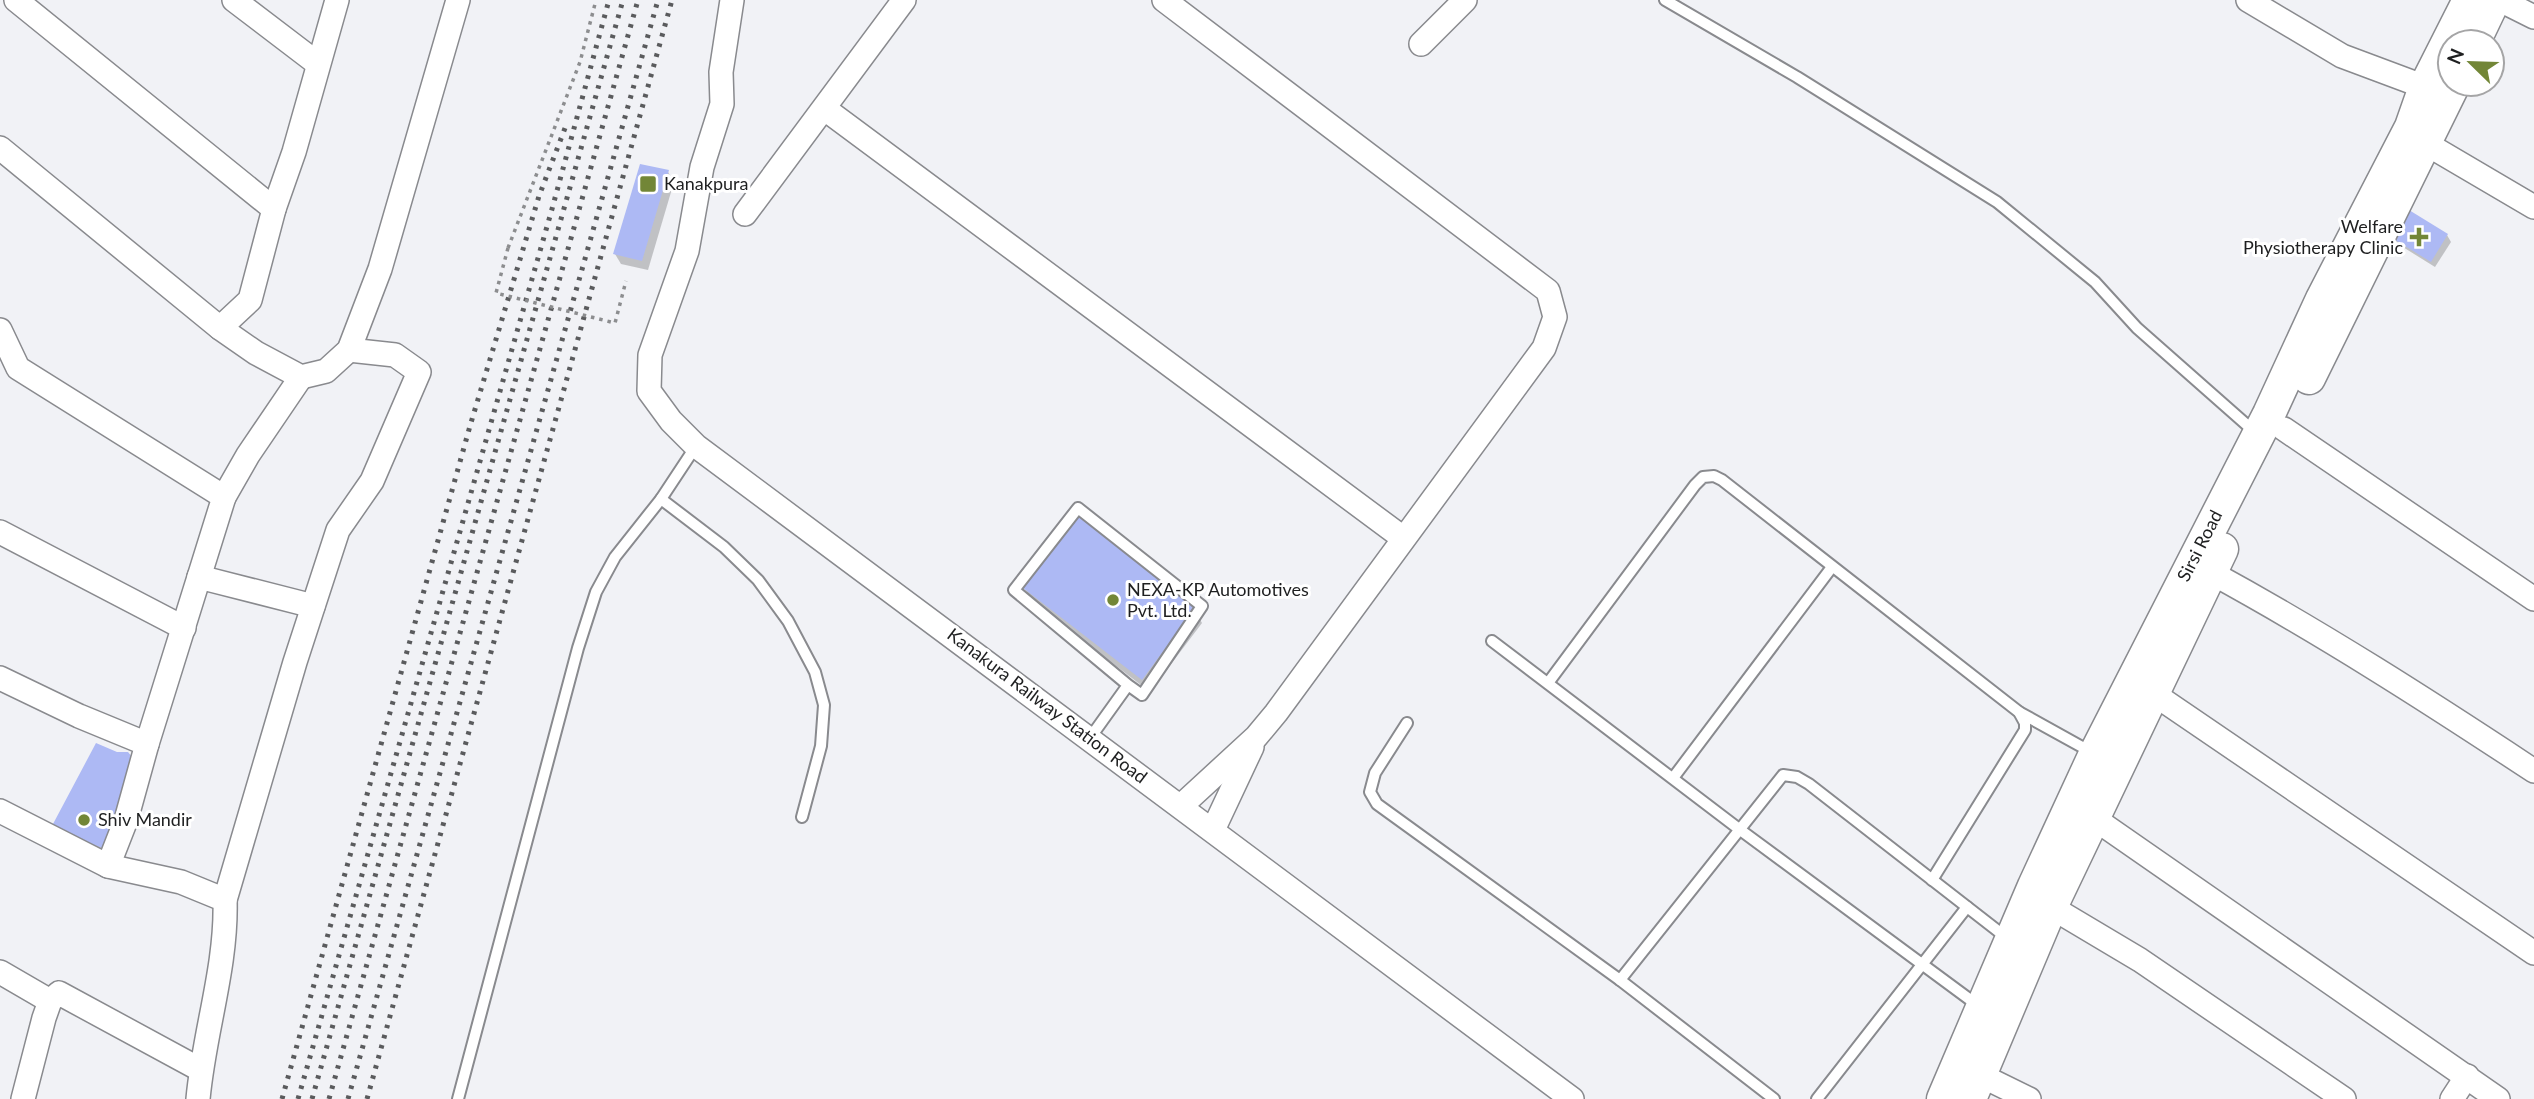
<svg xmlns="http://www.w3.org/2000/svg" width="2534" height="1099" font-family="Lato,sans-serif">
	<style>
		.shadow { fill: #0003 }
		.building { fill: #adb9f4 }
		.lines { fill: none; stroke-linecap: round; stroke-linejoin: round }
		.lane-casing { stroke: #898a8e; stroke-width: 14 }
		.street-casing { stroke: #898a8e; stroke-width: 26 }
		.secondary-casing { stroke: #898a8e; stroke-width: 35 }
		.path { stroke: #8c8d8f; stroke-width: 3.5; stroke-dasharray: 3.5 5; stroke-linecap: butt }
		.lane { stroke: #fff; stroke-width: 10 }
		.street { stroke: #fff; stroke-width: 23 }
		.secondary { stroke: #fff; stroke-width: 32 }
		.rail { stroke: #5a5b5d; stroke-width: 5; stroke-dasharray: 3.5 7; stroke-linecap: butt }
		.path-bridge { stroke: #8c8d8f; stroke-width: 3.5; stroke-dasharray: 3.5 5; stroke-linecap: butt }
		.poi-dot { fill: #728637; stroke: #fff; stroke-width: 2.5 }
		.labels { text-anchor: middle; stroke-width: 6; stroke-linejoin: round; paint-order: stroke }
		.poi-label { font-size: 18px; fill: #1e1f20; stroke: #fff; text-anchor: start }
		.street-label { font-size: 18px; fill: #1e1f20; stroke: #fff }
	</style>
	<rect width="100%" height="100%" fill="#f1f2f6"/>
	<g class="shadow">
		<polygon points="668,172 674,182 648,270 621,264 615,254"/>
		<polygon points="2447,235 2451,242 2435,267 2398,244 2394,238"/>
		<polygon points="1025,588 1194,609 1202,623 1150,692 1033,602"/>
		<polygon points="131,758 114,856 61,834 55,824"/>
	</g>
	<g class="building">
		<polygon points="640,164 669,170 642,261 613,254"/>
		<polygon points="2409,210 2448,234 2431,262 2392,238"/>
		<polygon points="1079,512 1180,593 1195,608 1142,680 1023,588 1023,585"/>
		<polygon points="96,743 117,752 128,752 132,757 105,849 71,836 53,824"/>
	</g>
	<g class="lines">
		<g class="lane-casing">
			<g id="lane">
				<polyline points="1665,0 1797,77 1997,202 2095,282 2137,328 2256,433"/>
				<polyline points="661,499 724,547 758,580 788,621 815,672 824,705 821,746 802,817"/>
				<polyline points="1492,641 1739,829 1980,1007"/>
				<polyline points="1548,683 1695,485 1703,477 1714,476 1722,480 2019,712 2025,723 2025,730 1932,880"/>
				<polyline points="2019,712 2093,753"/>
				<polyline points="1407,723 1375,773 1370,792 1377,804 1620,980 1774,1099"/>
				<polyline points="1090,738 1128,685 1014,590 1078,508 1202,606 1142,695 1128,685"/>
				<polyline points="1673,778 1832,567"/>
				<polyline points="1620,980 1783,775 1797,777 1809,784 2007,938"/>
				<polyline points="458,1099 578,648 596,592 615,557 661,499 696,446"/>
				<polyline points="1817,1099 1967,907"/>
			</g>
		</g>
		<g class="street-casing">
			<g id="street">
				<polyline points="16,0 274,209 250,300 220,328"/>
				<polyline points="234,0 318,64"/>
				<polyline points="732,0 721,72 722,104 702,167 687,251 650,355 649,391 671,421 696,446 1572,1099"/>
				<polyline points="1164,0 1548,291 1555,317 1544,348 1276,713 1256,737 1181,806"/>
				<polyline points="2248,0 2342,56 2425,87"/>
				<polyline points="2500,0 2534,17"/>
				<polyline points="1421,44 1465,0"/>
				<polyline points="825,109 1403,538"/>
				<polyline points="2425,143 2534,207"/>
				<polyline points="0,148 220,328 256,353 301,377 326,371 349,350 380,269 458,0"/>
				<polyline points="274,209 294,152 337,0"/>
				<polyline points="745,214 904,0"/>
				<polyline points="0,330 18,368 224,497 147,744"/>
				<polyline points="2284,429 2534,599"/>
				<polyline points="224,497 248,455 301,377"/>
				<polyline points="0,532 184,628"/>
				<path d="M 2210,572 C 2322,633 2428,701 2534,771"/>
				<polyline points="199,577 313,606"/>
				<polyline points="0,678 79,716 147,744 126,820 108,866"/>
				<polyline points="2154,694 2534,953"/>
				<path d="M 0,811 L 108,866 L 181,882 L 225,900 C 227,967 204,1032 198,1099"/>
				<polyline points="2080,812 2095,819 2498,1099"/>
				<polyline points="1213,830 1252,747"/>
				<polyline points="225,900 295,662 338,530 372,481 419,372 395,355 349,350"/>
				<polyline points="2051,907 2140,960 2344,1099"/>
				<polyline points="0,972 50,1001"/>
				<polyline points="1980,1075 2029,1099"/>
				<polyline points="23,1099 44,1018 50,1001 59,993 201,1070"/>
				<polyline points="2452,1099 2467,1076"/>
			</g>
		</g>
		<g class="secondary-casing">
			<g id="secondary">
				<polyline points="2474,42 2494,0"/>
				<polyline points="2309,378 2454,84"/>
				<polyline points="1943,1099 2034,886 2095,754 2269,414 2322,299 2411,127 2425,87 2469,0"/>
				<polyline points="1970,1099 2051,907 2222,549"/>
			</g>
		</g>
		<polyline class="path" points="508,248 580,62 596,0"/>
		<use href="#lane" class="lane"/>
		<use href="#street" class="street"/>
		<use href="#secondary" class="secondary"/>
		<g class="rail">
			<polyline points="282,1099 470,426 539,196 567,123"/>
			<polyline points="298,1099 552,209 609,0"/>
			<polyline points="312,1099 623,0"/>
			<polyline points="329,1099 638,0"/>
			<polyline points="348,1099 658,0"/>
			<polyline points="367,1099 672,0"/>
		</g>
		<polyline class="path-bridge" points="508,248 496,293 615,323 626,281"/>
	</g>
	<g class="poi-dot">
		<rect x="639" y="175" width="18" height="18" rx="3.5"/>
		<path d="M2415.5 226.5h7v7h7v7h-7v7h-7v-7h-7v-7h7z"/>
		<circle cx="1113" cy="600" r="7"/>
		<circle cx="84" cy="820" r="7"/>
	</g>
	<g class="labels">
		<g class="poi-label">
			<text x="664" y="190">Kanakpura</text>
			<text x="2403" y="233" text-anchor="end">Welfare<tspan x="2403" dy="21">Physiotherapy Clinic</tspan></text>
			<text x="1127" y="596">NEXA-KP Automotives<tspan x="1127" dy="21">Pvt. Ltd.</tspan></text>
			<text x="98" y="826">Shiv Mandir</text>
		</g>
		<g class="street-label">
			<text transform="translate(2200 546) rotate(-63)" y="6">Sirsi Road</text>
			<text transform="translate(1047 706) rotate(37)" y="6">Kanakura Railway Station Road</text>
		</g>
	</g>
	<g transform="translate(2471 63) rotate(293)"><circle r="33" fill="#ffffff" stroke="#a5a5a6" stroke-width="2"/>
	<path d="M0-5L12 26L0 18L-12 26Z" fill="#728637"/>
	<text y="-10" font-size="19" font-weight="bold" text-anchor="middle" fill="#1e1f20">N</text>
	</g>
</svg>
